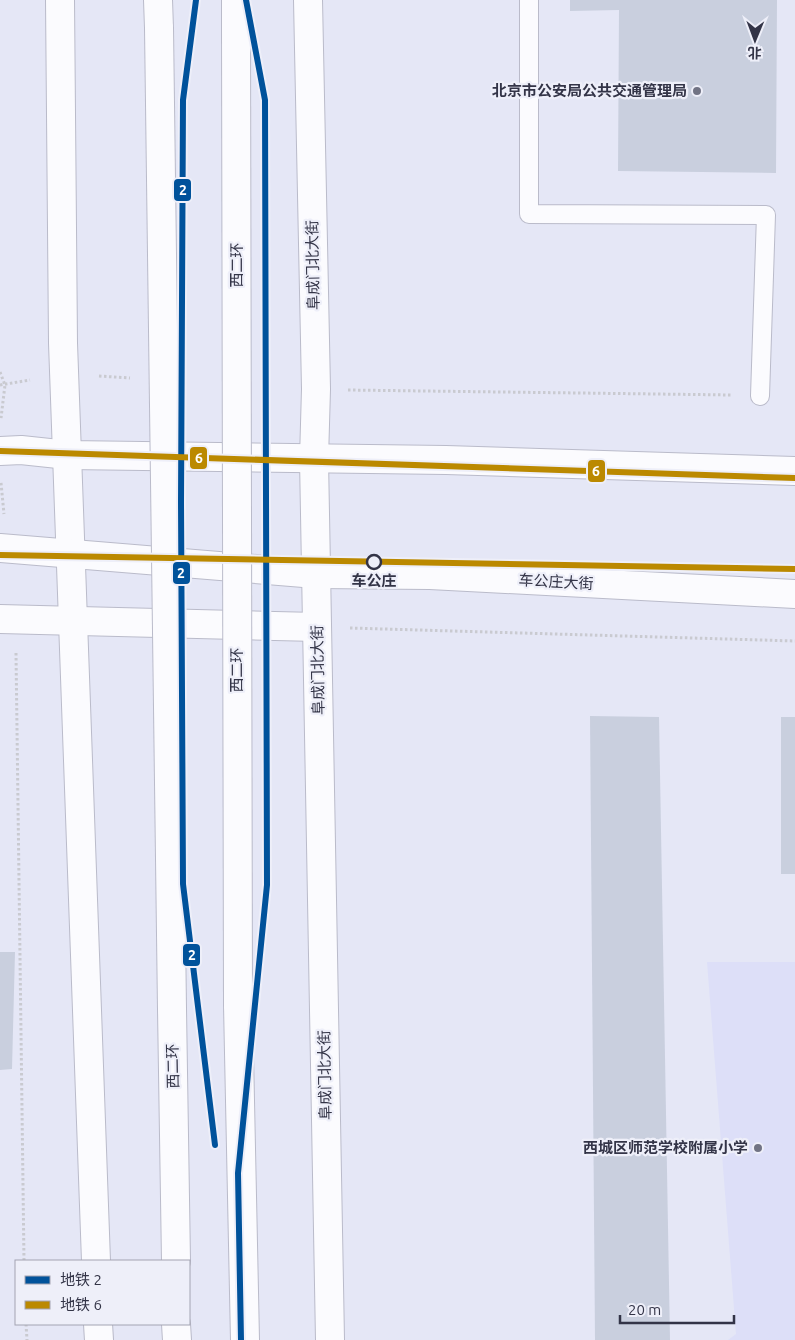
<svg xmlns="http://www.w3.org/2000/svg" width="795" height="1340" font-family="Ubuntu,'Noto Sans SC',sans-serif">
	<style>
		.built { fill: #dddff8 }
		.building { fill: #c9cfde }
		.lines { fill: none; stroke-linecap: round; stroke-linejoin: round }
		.lane-casing { stroke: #babbca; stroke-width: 20 }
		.secondary-casing { stroke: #babbca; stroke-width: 30 }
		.primary-casing { stroke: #babbca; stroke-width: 30 }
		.highway-casing { stroke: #babbca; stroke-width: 30 }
		.path { stroke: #c9cad0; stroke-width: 3; stroke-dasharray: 2.5 2.5; stroke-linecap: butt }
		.lane { stroke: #fbfbfe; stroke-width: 18 }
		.secondary { stroke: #fbfbfe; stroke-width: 28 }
		.primary { stroke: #fbfbfe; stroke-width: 28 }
		.highway { stroke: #fbfbfe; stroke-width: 28 }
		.highway-bridge-casing { stroke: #babbca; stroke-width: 30; stroke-linecap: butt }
		.highway-bridge { stroke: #fbfbfe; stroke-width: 28 }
		.metro-1-casing { stroke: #eeeff9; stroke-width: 10 }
		.metro-2-casing { stroke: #eeeff9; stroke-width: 10 }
		.metro-1 { stroke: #00529b; stroke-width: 6 }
		.metro-2 { stroke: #bb8900; stroke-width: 6 }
		.poi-dot { fill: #717384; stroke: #eeeff9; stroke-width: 2 }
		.stop-dot { fill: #eeeff9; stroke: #333447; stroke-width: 2.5 }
		.labels { text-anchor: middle; stroke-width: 4.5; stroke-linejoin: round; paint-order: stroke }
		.poi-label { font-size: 15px; font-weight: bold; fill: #333447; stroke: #eeeff9; text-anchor: end }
		.street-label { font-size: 15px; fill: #333447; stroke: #eeeff9 }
		.stop-label { font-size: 15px; font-weight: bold; fill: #333447; stroke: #eeeff9 }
		.line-badge { stroke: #eeeff9; stroke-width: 2 }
		.badge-label { font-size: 14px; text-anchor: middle; font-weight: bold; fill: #fff }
	</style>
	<rect width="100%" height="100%" fill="#e5e7f6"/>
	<polygon class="built" points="707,962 795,962 795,1340 728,1340 736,1334"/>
	<g class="building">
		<polygon points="570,0 777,0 776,173 618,171 619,10 570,11"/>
		<polygon points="590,716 659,717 670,1340 595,1340"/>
		<rect x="781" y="717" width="14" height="157"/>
		<polygon points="0,952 15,952 12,1069 0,1070"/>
	</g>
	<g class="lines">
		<g class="lane-casing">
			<polyline id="lane" points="529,0 529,214 766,215 760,396"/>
		</g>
		<g class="secondary-casing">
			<g id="secondary">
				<polyline points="60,0 63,343 96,1261"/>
				<polyline points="308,0 316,389 314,459 330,1340"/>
				<polyline points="0,619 317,627"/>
				<polyline points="98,1324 99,1340"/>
			</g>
		</g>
		<g class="primary-casing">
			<g id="primary">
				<polyline points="0,451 21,450 68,455 446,460 795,471"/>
				<polyline points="0,548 316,574 430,575 795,594"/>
			</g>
		</g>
		<g class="highway-casing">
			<g id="highway">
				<polyline points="158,0 159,28"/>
				<polyline points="236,0 236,28"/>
				<polyline points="238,1005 245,1340"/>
				<polyline points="172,1009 176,1261"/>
				<polyline points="176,1324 177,1340"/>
			</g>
		</g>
		<g class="path">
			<polyline points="0,372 5,385 1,418"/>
			<polyline points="99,376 130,378"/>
			<polyline points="0,385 30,380"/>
			<polyline points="348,390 732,395"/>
			<polyline points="1,483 4,514"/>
			<polyline points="350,628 795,641"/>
			<polyline points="16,653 24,1261"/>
			<polyline points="26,1324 27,1340"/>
		</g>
		<use href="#lane" class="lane"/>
		<use href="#secondary" class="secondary"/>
		<use href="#primary" class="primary"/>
		<use href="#highway" class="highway"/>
		<g class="highway-bridge-casing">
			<g id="highway-bridge">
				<polyline points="159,28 172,1009"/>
				<polyline points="236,28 238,1005"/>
			</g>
		</g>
		<use href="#highway-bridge" class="highway-bridge"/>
		<g class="metro-1-casing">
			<g id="metro-1">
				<polyline points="196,0 183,100 181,502 183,884 215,1145"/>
				<polyline points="241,1340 238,1173 267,885 265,100 246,0"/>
			</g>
		</g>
		<g class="metro-2-casing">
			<g id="metro-2">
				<polyline points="0,451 795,478"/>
				<polyline points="0,555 795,569"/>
			</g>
		</g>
		<use href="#metro-1" class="metro-1"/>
		<use href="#metro-2" class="metro-2"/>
	</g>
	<g class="poi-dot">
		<circle cx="697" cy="91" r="5"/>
		<circle cx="758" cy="1148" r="5"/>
	</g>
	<circle class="stop-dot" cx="374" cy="562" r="7"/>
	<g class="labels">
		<g class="poi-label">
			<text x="687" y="96">北京市公安局公共交通管理局</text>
			<text x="748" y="1153">西城区师范学校附属小学</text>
		</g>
		<g class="street-label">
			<text transform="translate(237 265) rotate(-90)" y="5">西二环</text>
			<text transform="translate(313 265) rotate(-91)" y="5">阜成门北大街</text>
			<text transform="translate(556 582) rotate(3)" y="5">车公庄大街</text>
			<text transform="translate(237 670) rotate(-90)" y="5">西二环</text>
			<text transform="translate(318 670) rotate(-91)" y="5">阜成门北大街</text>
			<text transform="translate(173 1066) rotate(-91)" y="5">西二环</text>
			<text transform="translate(325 1075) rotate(-91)" y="5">阜成门北大街</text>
		</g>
		<g class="stop-label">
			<text x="374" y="586">车公庄</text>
		</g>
	</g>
	<g class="line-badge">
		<rect x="173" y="178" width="19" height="24" rx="5" fill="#00529b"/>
		<rect x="189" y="446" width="19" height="24" rx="5" fill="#bb8900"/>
		<rect x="587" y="459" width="19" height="24" rx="5" fill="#bb8900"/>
		<rect x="172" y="561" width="19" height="24" rx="5" fill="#00529b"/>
		<rect x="182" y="943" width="19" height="24" rx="5" fill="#00529b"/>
	</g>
	<g class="badge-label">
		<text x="183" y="195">2</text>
		<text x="199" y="463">6</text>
		<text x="596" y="476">6</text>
		<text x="181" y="578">2</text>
		<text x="192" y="960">2</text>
	</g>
	<rect x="15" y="1260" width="175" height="65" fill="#eeeff9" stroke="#a3a4b2"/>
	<rect x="25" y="1276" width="25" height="8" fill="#00529b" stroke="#a3a4b2"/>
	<text x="60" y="1285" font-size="15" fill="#333447">地铁 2</text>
	<rect x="25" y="1301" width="25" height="8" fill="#bb8900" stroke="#a3a4b2"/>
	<text x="60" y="1310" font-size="15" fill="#333447">地铁 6</text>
	<g transform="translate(755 40) rotate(181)" stroke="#eeeff9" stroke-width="4" paint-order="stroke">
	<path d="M0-4L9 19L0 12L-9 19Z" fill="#333447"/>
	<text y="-8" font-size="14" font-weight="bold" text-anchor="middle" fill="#333447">北</text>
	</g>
	<path d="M620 1315v8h114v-8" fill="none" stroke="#333447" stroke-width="2.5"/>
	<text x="628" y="1315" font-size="15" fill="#333447" stroke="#eeeff9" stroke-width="4" paint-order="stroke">20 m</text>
</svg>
